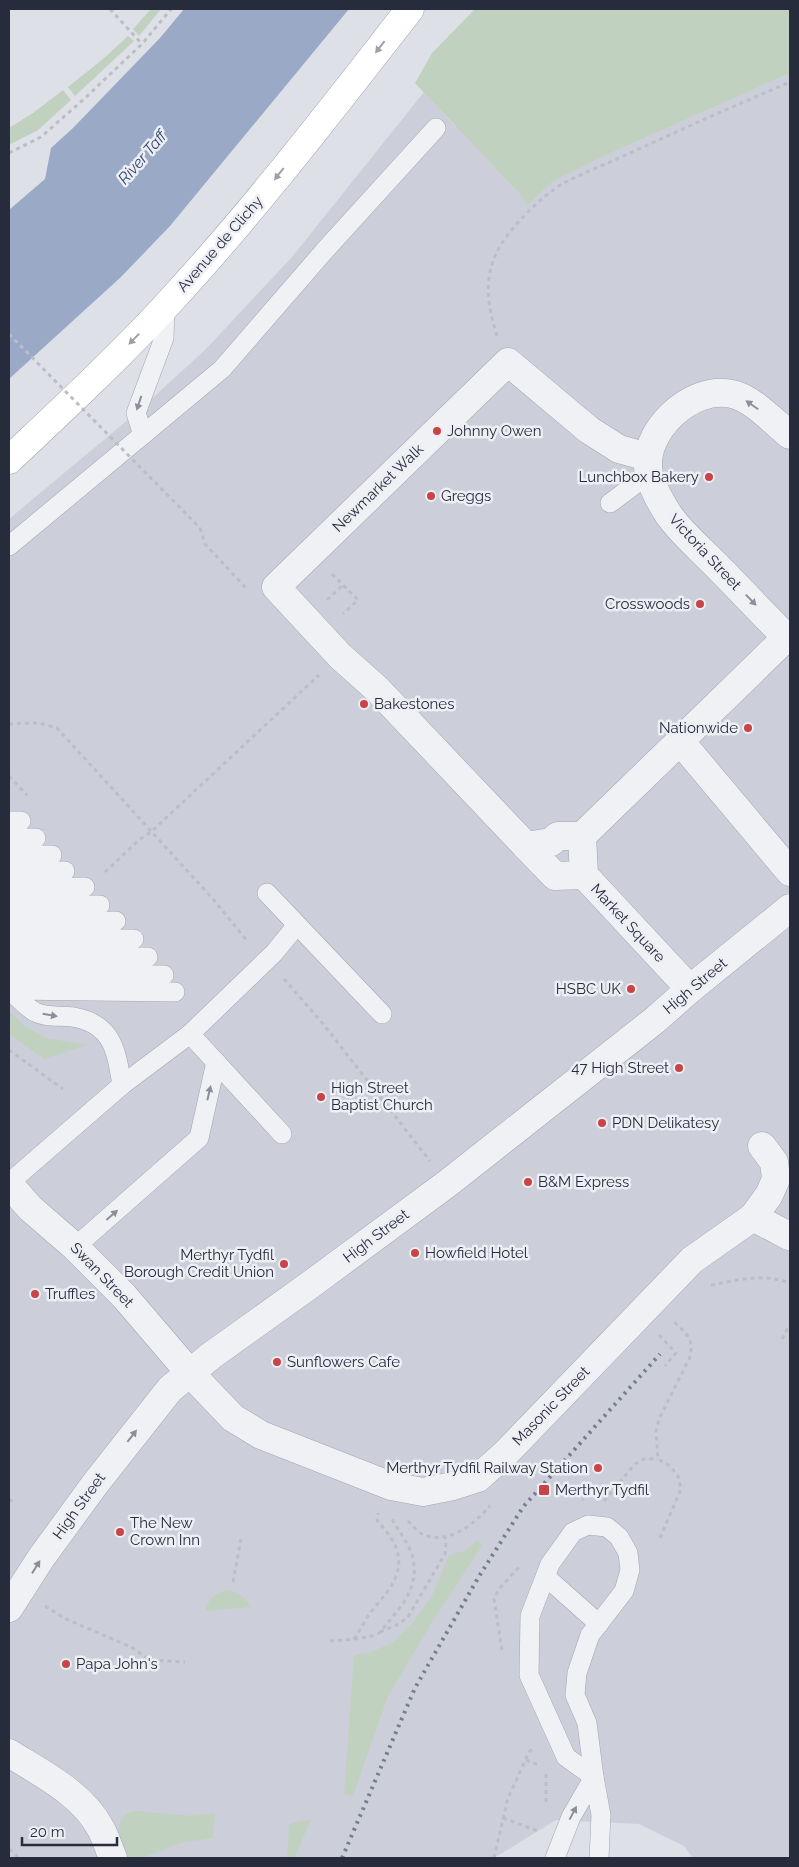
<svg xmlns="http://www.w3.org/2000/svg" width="799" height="1867" font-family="Raleway,sans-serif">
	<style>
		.built { fill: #cccfd9 }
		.green { fill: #c1d1bf }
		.water { fill: #99a9c6 }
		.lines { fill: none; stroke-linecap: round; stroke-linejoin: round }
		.lane-casing { stroke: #a3a6b1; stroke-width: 20 }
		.street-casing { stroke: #a3a6b1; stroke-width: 29 }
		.primary-casing { stroke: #9da3b2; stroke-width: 29 }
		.path { stroke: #bcbec5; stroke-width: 3; stroke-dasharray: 4 4; stroke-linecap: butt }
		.lane { stroke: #f0f1f5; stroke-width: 19 }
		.street { stroke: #f0f1f5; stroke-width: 28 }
		.primary { stroke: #fff; stroke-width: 28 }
		.rail { stroke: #777d90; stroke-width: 4; stroke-dasharray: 2.5 5; stroke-linecap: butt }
		.path-bridge { stroke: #bcbec5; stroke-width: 3; stroke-dasharray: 4 4; stroke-linecap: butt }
		.oneway { fill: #9ea0a8 }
		.oneway2 { fill: #8c8e99 }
		.poi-dot { fill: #ca4446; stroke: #edeff5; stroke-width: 2 }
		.labels { text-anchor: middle; stroke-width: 5; stroke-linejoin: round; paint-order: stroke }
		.street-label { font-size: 15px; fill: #272c3d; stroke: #edeff5 }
		.poi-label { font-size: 15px; fill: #272c3d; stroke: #edeff5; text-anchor: start }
		.water-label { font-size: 16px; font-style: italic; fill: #334670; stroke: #edeff5 }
	</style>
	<rect width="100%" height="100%" fill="#dee0e7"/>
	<polygon class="built" points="790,58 790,1858 693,1858 684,1846 639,1824 556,1820 494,1858 9,1858 9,519 136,413 205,350 292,257 424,92 456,127"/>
	<g class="green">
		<polygon points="151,9 161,9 139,36 133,29"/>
		<polygon points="475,9 790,9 790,73 599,158 552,182 527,205 521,195 415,83 432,53"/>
		<polygon points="128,36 134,41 75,96 68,87 103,59"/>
		<polygon points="63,90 71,100 38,130 9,145 9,128 33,113"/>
		<polygon points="9,1011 23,1025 46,1038 88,1045 44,1059 9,1034"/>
		<polygon points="477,1541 483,1544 434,1619 388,1696 353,1796 344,1794 354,1655 368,1653 392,1643 411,1625 433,1594 449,1555 464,1551"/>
		<path d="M 226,1590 C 238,1592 245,1596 251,1607 L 205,1611 C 208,1599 214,1594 226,1590 Z"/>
		<path d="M 137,1811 L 192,1816 L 215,1813 L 213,1838 L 181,1843 L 142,1858 L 130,1857 C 122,1847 112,1825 126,1814 C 129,1812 134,1812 137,1811 Z"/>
		<polygon points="311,1819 295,1857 287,1858 289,1824"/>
	</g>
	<polygon class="water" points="184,9 349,9 170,226 121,277 9,379 9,210 45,179 51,148 73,128 160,38"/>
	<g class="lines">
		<g class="lane-casing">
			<g id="lane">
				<polyline points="143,435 136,413 164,338 165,306"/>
				<polyline points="610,503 649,474"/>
				<polyline points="9,546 222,369 326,249 436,128"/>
				<polyline points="9,821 21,821"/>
				<polyline points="9,838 36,838"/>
				<polyline points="9,855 52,855"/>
				<polyline points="9,871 65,871"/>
				<polyline points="9,888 85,887"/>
				<polyline points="267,893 382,1014"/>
				<polyline points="9,905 100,905"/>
				<polyline points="9,923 116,921"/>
				<polyline points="9,939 134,939"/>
				<polyline points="9,957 148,957"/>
				<polyline points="9,974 164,975"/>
				<path d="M 9,989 C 17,997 25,1006 35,1012 C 47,1018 60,1015 73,1017 C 113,1024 116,1050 122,1085"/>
				<polyline points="10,990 175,992"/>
				<polyline points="190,1034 282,1134"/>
				<polyline points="9,1183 122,1085 190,1034 274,953 297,925"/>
				<polyline points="75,1247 199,1138 216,1062"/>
				<polygon points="588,1525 607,1527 619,1537 628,1553 630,1570 624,1591 590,1635 577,1673 575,1695 587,1723 594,1777 566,1757 529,1675 530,1616 550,1564 573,1532"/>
				<polyline points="546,1577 599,1624"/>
				<polyline points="555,1858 571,1817 594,1777 601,1815 599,1858"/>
			</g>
		</g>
		<g class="street-casing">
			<g id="street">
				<path d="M 790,435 C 775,423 752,398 732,394 C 691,384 640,433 649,474 C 651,485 664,509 671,518 C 683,534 699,548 713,562 C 739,588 764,615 790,641"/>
				<polyline points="680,741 787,637"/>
				<polyline points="582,836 558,836 551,842 526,846 377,689 340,656 276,587 508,362 589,430 619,449 648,457"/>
				<polyline points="526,846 555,876 584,875"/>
				<polyline points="690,989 584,875 582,836 680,741 790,872"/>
				<polyline points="9,1184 30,1208 75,1247 124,1296 189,1372 233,1418 261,1435 391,1486 423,1492 453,1486 478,1478 505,1454 692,1260 753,1217 769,1195 776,1179 774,1162 762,1146"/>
				<polyline points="753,1217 789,1236"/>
				<polyline points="9,1608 41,1558 95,1484 170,1389 212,1355 314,1282 448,1183 655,1020 690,989 790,908"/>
				<path d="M 9,1753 C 42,1774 82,1793 101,1829 C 106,1838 109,1849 113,1858"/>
			</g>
		</g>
		<g class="primary-casing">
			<path id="primary" d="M 9,460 C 62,410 116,360 165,307 C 253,212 331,110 410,9"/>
		</g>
		<g class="path">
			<polyline points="110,9 142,44"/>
			<polyline points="9,153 41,137 84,99 142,44 171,9"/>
			<path d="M 497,336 C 488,307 483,280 497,252 C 506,231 543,195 562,184 C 583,173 606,164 628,154 C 682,129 736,105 790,82"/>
			<polyline points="200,528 205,544 246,588"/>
			<polyline points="332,574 358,600 343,614"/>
			<polyline points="327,600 343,585"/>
			<polyline points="9,724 39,723 57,728 213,899 248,942"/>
			<polyline points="9,776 27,795"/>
			<polyline points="105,872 139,840 152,831 319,675"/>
			<polyline points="284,979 324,1025 430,1161"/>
			<polyline points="9,1050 63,1089"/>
			<path d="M 711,1285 C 737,1280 764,1273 790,1283"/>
			<polyline points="659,1335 676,1353 665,1366"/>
			<polyline points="782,1339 790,1324"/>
			<polyline points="564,1483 583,1500"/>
			<polyline points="9,1499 13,1502"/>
			<polyline points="604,1501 635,1464 644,1459 658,1459"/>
			<path d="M 408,1521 C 412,1525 417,1531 422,1534 C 448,1546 474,1524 490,1506"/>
			<path d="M 660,1538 L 681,1489 L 678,1476 L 670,1466 L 658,1459 L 656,1431 L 659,1419 L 690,1357 C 694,1338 686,1333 673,1321"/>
			<polyline points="233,1582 241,1539"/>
			<polyline points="45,1606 66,1619 131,1647 150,1660 185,1662"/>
			<polyline points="380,1632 399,1624 408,1617 445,1554 446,1544 445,1537"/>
			<path d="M 354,1639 C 359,1632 363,1624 368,1616 C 384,1594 408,1576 395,1545 C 391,1536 383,1528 377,1520 L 378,1513"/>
			<path d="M 330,1641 C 342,1640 370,1639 379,1633 C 383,1630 386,1624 389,1621 C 403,1605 416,1588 414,1566 C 413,1547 399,1533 391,1517"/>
			<polyline points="502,1650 494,1599 499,1589 520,1566"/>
			<polyline points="526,1760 541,1766"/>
			<polyline points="546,1774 546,1806"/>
			<polyline points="503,1818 538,1831"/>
			<polyline points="9,1849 19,1858"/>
			<polyline points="494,1858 508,1798 529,1752 534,1747"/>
		</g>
		<use href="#lane" class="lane"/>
		<use href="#street" class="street"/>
		<use href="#primary" class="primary"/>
		<polyline class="rail" points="342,1858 415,1688 478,1578 523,1507 660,1354"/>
		<polyline class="path-bridge" points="9,334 200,528"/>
	</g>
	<defs><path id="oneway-solid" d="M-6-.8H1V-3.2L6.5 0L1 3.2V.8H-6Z" transform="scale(1.25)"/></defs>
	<g class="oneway">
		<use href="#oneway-solid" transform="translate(380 47) rotate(128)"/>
		<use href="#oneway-solid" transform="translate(279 174) rotate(128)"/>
		<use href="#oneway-solid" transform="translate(134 339) rotate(134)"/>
	</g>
	<g class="oneway2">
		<use href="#oneway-solid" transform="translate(139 403) rotate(108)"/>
		<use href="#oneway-solid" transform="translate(752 405) rotate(-145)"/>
		<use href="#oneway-solid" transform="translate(751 600) rotate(46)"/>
		<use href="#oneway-solid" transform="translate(50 1015) rotate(10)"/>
		<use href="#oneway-solid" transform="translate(209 1093) rotate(-77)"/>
		<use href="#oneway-solid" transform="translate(112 1215) rotate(-41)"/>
		<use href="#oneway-solid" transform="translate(132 1436) rotate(-52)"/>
		<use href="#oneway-solid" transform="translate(36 1567) rotate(-58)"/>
		<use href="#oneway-solid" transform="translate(573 1813) rotate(-62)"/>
	</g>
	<g class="poi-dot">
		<circle cx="437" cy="431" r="5"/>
		<circle cx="709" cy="477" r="5"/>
		<circle cx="431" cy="496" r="5"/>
		<circle cx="700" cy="604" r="5"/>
		<circle cx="364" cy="704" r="5"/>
		<circle cx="748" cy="728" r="5"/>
		<circle cx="631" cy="989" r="5"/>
		<circle cx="679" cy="1068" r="5"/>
		<circle cx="321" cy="1097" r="5"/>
		<circle cx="602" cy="1123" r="5"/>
		<circle cx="528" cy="1182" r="5"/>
		<circle cx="415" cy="1253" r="5"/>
		<circle cx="284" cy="1264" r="5"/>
		<circle cx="35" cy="1294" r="5"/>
		<circle cx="277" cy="1362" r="5"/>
		<circle cx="598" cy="1468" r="5"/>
		<rect x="538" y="1484" width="12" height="12" rx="2.5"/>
		<circle cx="120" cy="1532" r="5"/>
		<circle cx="66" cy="1664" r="5"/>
	</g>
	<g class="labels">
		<g class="street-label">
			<text transform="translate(220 244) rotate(-49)" y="5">Avenue de Clichy</text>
			<text transform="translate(378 488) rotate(-44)" y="5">Newmarket Walk</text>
			<text transform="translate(705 552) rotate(47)" y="5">Victoria Street</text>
			<text transform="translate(628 923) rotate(47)" y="5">Market Square</text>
			<text transform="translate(695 986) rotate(-40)" y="5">High Street</text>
			<text transform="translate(376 1236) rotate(-37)" y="5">High Street</text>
			<text transform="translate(102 1275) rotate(46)" y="5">Swan Street</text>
			<text transform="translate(551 1406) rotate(-46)" y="5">Masonic Street</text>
			<text transform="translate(79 1506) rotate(-54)" y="5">High Street</text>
		</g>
		<g class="poi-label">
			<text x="447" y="436">Johnny Owen</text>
			<text x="699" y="482" text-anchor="end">Lunchbox Bakery</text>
			<text x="441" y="501">Greggs</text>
			<text x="690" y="609" text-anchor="end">Crosswoods</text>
			<text x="374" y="709">Bakestones</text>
			<text x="738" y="733" text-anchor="end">Nationwide</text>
			<text x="621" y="994" text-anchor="end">HSBC UK</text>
			<text x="669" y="1073" text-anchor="end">47 High Street</text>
			<text x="331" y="1093">High Street<tspan x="331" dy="17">Baptist Church</tspan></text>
			<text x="612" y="1128">PDN Delikatesy</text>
			<text x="538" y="1187">B&amp;M Express</text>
			<text x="425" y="1258">Howfield Hotel</text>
			<text x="274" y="1260" text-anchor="end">Merthyr Tydfil<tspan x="274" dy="17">Borough Credit Union</tspan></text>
			<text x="45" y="1299">Truffles</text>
			<text x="287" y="1367">Sunflowers Cafe</text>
			<text x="588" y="1473" text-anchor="end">Merthyr Tydfil Railway Station</text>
			<text x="555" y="1495">Merthyr Tydfil</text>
			<text x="130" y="1528">The New<tspan x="130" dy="17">Crown Inn</tspan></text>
			<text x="76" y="1669">Papa John's</text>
		</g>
		<g class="water-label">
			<text transform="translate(142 157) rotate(-49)" y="6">River Taff</text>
		</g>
	</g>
	<rect width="799" height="1867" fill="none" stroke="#272c3d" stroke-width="20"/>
	<path d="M22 1837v8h95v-8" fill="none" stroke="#272c3d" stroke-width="2.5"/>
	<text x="30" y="1837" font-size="15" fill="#272c3d" stroke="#edeff5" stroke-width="4" paint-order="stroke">20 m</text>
</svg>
